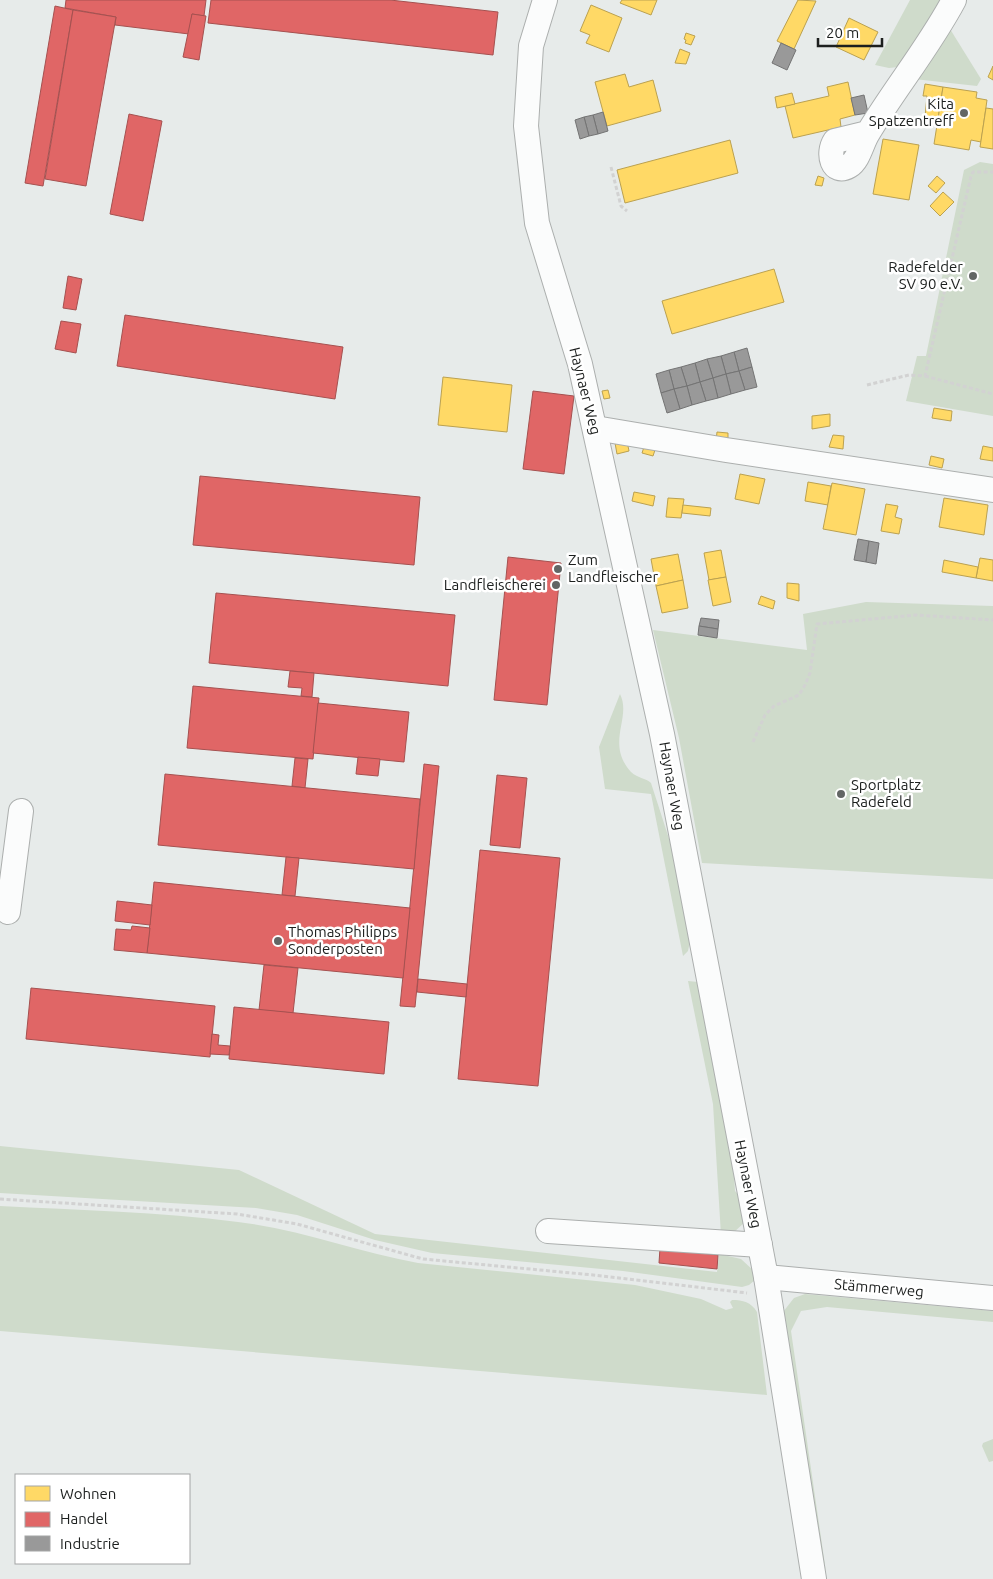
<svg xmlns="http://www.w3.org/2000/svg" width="993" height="1579" font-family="Ubuntu,sans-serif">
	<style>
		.green { fill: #cfdbcb }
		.homes { fill: #ffd966; stroke: #bba150 }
		.shops { fill: #e06666; stroke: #a55150 }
		.industry { fill: #999; stroke: #747474 }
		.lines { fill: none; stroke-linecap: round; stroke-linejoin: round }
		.minor-casing { stroke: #acafae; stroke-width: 26 }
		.path { stroke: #d2d2d2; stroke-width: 3; stroke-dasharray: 4 2.5; stroke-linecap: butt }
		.minor { stroke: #fbfcfc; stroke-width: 24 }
		.poi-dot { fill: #636665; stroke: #fff; stroke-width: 2 }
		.labels { text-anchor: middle; stroke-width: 5; stroke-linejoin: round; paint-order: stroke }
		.poi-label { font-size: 15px; fill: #1c1f1e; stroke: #fff; text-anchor: end }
		.street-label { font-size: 15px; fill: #1c1f1e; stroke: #fff }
	</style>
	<rect width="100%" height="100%" fill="#e7ebea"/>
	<g class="green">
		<polygon points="910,0 945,0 898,67 889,68 875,65"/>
		<polygon points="950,29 981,79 977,86 914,79"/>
		<polygon points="980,162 993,164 993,416 906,401 917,356 926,356 964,170"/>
		<polygon points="866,602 993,606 993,879 702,863 679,738 653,630 807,650 803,614"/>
		<path d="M 620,694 C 632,718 605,743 631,772 C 637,778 646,778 651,783 L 672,848 L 690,941 L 688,951 L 683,956 L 651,794 L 605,789 L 599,747 Z"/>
		<polygon points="688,981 698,982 733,1160 735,1191 741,1198 745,1222 733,1233 721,1235 713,1104"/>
		<polygon points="0,1146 239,1170 375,1234 717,1272 719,1254 741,1259 754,1271 755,1280 749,1285 742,1287 623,1271 432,1253 375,1240 297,1215 256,1208 0,1193"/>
		<path d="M 0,1206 C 79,1210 159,1212 238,1222 C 299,1229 358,1252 418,1263 L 635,1285 L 701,1299 L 726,1310 L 733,1308 L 730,1302 L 732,1300 C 743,1300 751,1302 757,1312 L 767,1395 L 0,1331 Z"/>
		<polygon points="805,1294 993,1311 993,1322 827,1307 801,1311 791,1331 826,1572 818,1535 783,1312 794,1298"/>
		<polygon points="993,1439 993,1461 989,1462 982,1446 983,1443"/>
	</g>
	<g class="homes">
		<polygon points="622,0 657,0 651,15 620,3"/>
		<polygon points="798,0 816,1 794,49 777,41"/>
		<polygon points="591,5 622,18 609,52 586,43 590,35 580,31"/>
		<polygon points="849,18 878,32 864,60 836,47"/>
		<polygon points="686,33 695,36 691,45 685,43 686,40 684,39"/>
		<polygon points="680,49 690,53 686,64 675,63"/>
		<polygon points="993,66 993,80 988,77"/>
		<polygon points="625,74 629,87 653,80 661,111 607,126 595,82"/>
		<polygon points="848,82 855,115 840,119 841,127 793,138 785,106 829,96 827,87"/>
		<polygon points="925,84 943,87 938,119 925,117 927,96 923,96"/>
		<polygon points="943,87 977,92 976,98 987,100 981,142 971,140 969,150 934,144"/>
		<polygon points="792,93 795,104 777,108 775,97"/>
		<polygon points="986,108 993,109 993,149 980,147"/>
		<polygon points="883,139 919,145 909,200 873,194"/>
		<polygon points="730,140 738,173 625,203 617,170"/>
		<polygon points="818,176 824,178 822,186 815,185"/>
		<polygon points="937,176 945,183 936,193 928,186"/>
		<polygon points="943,192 954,202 940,216 930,206"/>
		<polygon points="774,269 784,302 672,334 662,301"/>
		<polygon points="443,377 512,385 507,432 438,425"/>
		<polygon points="608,390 610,398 604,399 602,391"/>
		<polygon points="934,408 952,411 951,421 932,418"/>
		<polygon points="830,414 830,426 812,429 812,416"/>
		<polygon points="717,432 728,433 728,442 716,441"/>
		<polygon points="833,435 844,436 843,449 829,447"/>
		<polygon points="627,441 629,451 617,454 615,443"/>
		<polygon points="983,446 993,448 993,461 980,459"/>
		<polygon points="644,447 655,450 653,456 642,453"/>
		<polygon points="931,456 944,459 942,468 929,465"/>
		<polygon points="740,474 765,479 759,504 735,499"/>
		<polygon points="808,482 831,486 828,505 805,501"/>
		<polygon points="832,483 865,489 856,535 823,529"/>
		<polygon points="634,492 655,496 653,506 632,501"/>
		<polygon points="668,498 684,499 681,518 666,517"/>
		<polygon points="944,498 988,505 984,535 939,527"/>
		<polygon points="886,504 898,506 895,517 902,519 899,534 881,531"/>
		<polygon points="683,505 711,508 710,516 682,513"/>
		<polygon points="721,550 726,577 709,580 704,553"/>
		<polygon points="678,554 683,580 656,586 651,559"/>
		<polygon points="980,558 993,560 993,581 976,578"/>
		<polygon points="944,560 978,567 976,578 942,572"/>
		<polygon points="726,577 731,602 713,606 708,580"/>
		<polygon points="683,580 688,608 662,613 656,586"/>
		<polygon points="787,583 799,584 799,601 787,598"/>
		<polygon points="761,596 775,601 773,609 758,604"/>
	</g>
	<g class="shops">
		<polygon points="66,0 206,0 204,16 192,14 189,34 115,25 116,17 65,8"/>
		<polygon points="211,0 390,0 498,12 493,55 208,23"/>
		<polygon points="55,6 73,10 43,186 25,183"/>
		<polygon points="73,10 116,17 86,186 45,179"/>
		<polygon points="192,14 206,16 199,60 183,57"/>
		<polygon points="129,114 162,121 143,221 110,214"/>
		<polygon points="68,276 82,279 76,310 63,308"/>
		<polygon points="125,315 343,347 335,399 117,366"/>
		<polygon points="61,321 81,324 76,353 55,349"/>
		<polygon points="533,391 574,396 564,474 523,469"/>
		<polygon points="200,476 420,497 414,565 193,545"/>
		<polygon points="508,557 561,563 547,705 494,700"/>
		<polygon points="216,593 455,615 448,686 209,663"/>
		<polygon points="290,671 314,673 312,697 301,696 302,688 288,687"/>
		<polygon points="193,686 319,698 313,759 187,748"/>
		<polygon points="318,703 409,712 404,762 313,753"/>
		<polygon points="358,757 380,759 378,776 356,774"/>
		<polygon points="295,758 308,759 305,788 292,786"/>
		<polygon points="424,764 439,766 415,1007 400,1006"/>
		<polygon points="165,774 420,799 414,869 158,845"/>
		<polygon points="497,775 527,778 520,848 490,845"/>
		<polygon points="480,850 560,858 538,1086 458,1079"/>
		<polygon points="286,857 299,858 295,896 282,895"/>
		<polygon points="154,882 410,908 403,978 147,953"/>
		<polygon points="117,901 152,905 150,925 115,921"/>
		<polygon points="132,926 150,928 147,953 114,950 116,929 131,930"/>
		<polygon points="264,965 298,968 293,1013 259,1010"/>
		<polygon points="418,979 467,984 466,997 417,992"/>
		<polygon points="31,988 215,1006 210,1057 26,1039"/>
		<polygon points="234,1007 389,1022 384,1074 229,1059"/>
		<polygon points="212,1034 219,1035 218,1045 230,1046 229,1055 210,1054"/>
		<polygon points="660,1248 718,1255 717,1269 659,1263"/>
	</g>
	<g class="industry">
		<polygon points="781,43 796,50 787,70 772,63"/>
		<polygon points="864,95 868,113 855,115 851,98"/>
		<polygon points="603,112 608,131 598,134 593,115"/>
		<polygon points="593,115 598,134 589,136 584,117"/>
		<polygon points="584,117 589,136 580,139 575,120"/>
		<polygon points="747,348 752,367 739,371 734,352"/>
		<polygon points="734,352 739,371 726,374 721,356"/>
		<polygon points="721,356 726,374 713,378 707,359"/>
		<polygon points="707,359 713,378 700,382 695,363"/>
		<polygon points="695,363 700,382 687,386 681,367"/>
		<polygon points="681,367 687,386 674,389 669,370"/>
		<polygon points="752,367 757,387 745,390 739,371"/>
		<polygon points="669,370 674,389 661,393 656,374"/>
		<polygon points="739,371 745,390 731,394 726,374"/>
		<polygon points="726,374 731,394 718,398 713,378"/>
		<polygon points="713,378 718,398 706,401 700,382"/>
		<polygon points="700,382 706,401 692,405 687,386"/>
		<polygon points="687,386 692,405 680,409 674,389"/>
		<polygon points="674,389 680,409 667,413 661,393"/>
		<polygon points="858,539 869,541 866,562 854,560"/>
		<polygon points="869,541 879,543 876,564 866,562"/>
		<polygon points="701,618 719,620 718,629 699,626"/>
		<polygon points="699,626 718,629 717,638 698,635"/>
	</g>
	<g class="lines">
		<g class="minor-casing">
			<g id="minor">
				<polyline points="545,0 531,46 526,126 537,223 580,364 662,734 766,1277 814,1579"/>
				<path d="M 868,133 L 835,141 C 827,153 832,176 849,166 C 859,160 862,142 868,133 C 895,88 929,47 954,0"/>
				<polyline points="595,428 726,450 993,490"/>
				<polyline points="8,912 21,811"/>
				<polyline points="548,1231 760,1245"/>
				<polyline points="766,1277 993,1298"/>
			</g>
		</g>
		<g class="path">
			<polyline points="611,167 621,206 627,211"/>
			<polyline points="925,376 993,394"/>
			<polyline points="867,385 909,375 925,376 971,176 973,172 993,172"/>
			<polyline points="753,742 765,715 774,706 799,695 805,685 810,673 817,624 916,615 993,620"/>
			<polyline points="0,1199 237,1214 297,1224 423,1259 593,1275 747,1293"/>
		</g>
		<use href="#minor" class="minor"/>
	</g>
	<g class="poi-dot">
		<circle cx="964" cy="113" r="5"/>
		<circle cx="973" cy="276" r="5"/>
		<circle cx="558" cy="569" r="5"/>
		<circle cx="556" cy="585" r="5"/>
		<circle cx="841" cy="794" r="5"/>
		<circle cx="278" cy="941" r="5"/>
	</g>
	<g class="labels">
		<g class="poi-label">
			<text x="954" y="109">Kita<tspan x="954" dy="17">Spatzentreff</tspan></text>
			<text x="963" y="272">Radefelder<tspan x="963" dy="17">SV 90 e.V.</tspan></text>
			<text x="568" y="565" text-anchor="start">Zum<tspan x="568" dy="17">Landfleischer</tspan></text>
			<text x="546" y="590">Landfleischerei</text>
			<text x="851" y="790" text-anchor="start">Sportplatz<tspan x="851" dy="17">Radefeld</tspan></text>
			<text x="288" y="937" text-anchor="start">Thomas Philipps<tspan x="288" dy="17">Sonderposten</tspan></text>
		</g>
		<g class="street-label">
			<text transform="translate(585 391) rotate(76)" y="5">Haynaer Weg</text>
			<text transform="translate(672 786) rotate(80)" y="5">Haynaer Weg</text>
			<text transform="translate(748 1184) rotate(79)" y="5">Haynaer Weg</text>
			<text transform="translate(879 1288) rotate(5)" y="5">Stämmerweg</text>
		</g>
	</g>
	<rect x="15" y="1474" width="175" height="90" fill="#ffffff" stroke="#a4a5a5"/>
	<rect x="25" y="1486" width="25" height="15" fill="#ffd966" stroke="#a4a5a5"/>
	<text x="60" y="1499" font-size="15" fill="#1c1f1e">Wohnen</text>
	<rect x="25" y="1512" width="25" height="15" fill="#e06666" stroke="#a4a5a5"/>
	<text x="60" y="1524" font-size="15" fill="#1c1f1e">Handel</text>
	<rect x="25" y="1536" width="25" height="15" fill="#999999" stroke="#a4a5a5"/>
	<text x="60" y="1549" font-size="15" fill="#1c1f1e">Industrie</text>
	<path d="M818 38v8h64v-8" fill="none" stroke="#1c1f1e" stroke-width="2.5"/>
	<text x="826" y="38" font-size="15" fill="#1c1f1e" stroke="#ffffff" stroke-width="4" paint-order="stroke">20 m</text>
</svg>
